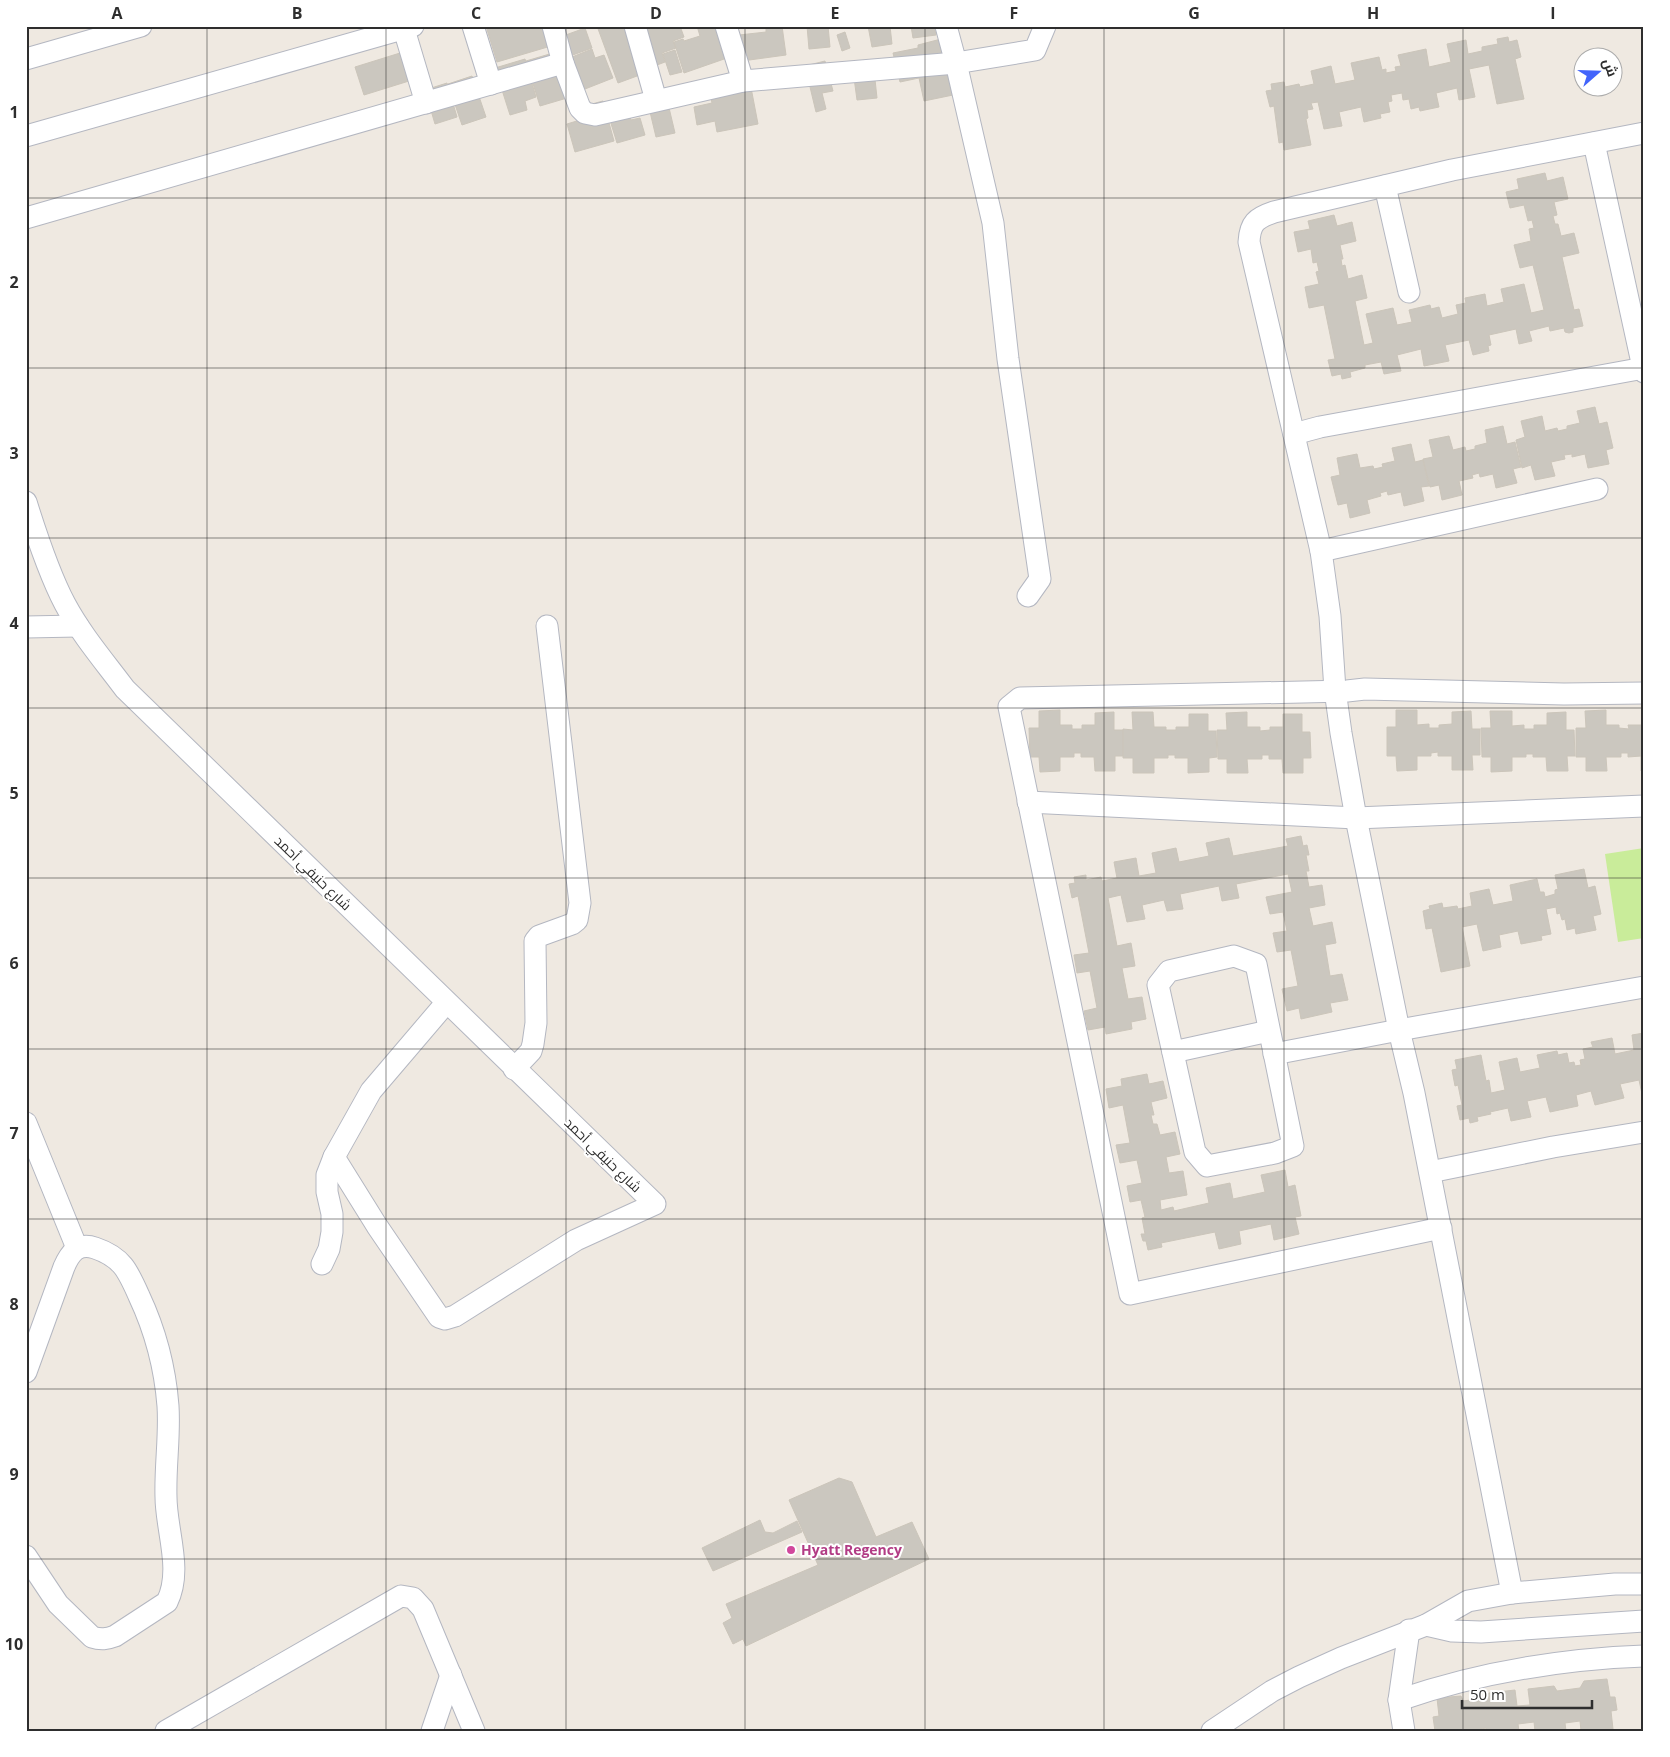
<svg xmlns="http://www.w3.org/2000/svg" width="1670" height="1757" font-family="'Open Sans',Cairo,sans-serif">
	<style>
		.pitch { fill: #c9ec9a }
		.building { fill: #cbc7bf; stroke: #cbc5ba }
		.lines { fill: none; stroke-linecap: round; stroke-linejoin: round }
		.street-casing { stroke: #b4b7c1; stroke-width: 23 }
		.street { stroke: #fff; stroke-width: 21 }
		.grid { fill: none; stroke: #2e2e2e; stroke-width: 1; stroke-opacity: 0.55 }
		.hotel-dot { fill: #d1479c; stroke: #fff; stroke-width: 2 }
		.labels { text-anchor: middle; stroke-width: 4; stroke-linejoin: round; paint-order: stroke }
		.street-label { font-size: 14px; fill: #2e2e2e; stroke: #fff }
		.hotel-label { font-size: 14px; font-weight: bold; fill: #b23c85; stroke: #fff; text-anchor: start }
		.neatline { fill: none; stroke: #2e2e2e; stroke-width: 2 }
		.grid-label { font-size: 16px; text-anchor: middle; font-weight: bold; fill: #2e2e2e }
	</style>
	<rect width="100%" height="100%" fill="#efe9e1"/>
	<polygon class="pitch" points="1644,848 1644,938 1618,942 1605,854"/>
	<g class="building">
		<polygon points="486,26 546,26 551,46 497,62"/>
		<polygon points="597,26 631,26 648,72 618,83"/>
		<polygon points="643,26 680,26 684,37 673,41 676,48 662,53 665,62 657,65"/>
		<polygon points="697,26 717,26 727,58 684,73 674,42 683,39 684,41 700,36"/>
		<polygon points="782,26 786,55 742,61 739,35 766,32 766,27"/>
		<polygon points="807,26 828,26 830,47 809,49"/>
		<polygon points="868,26 890,26 892,44 872,47"/>
		<polygon points="911,26 934,26 936,35 913,38"/>
		<polygon points="585,28 592,48 570,56 563,36"/>
		<polygon points="845,32 850,48 842,51 837,35"/>
		<polygon points="1508,37 1509,42 1517,40 1521,57 1515,59 1524,99 1497,104 1489,65 1469,69 1475,97 1459,100 1457,88 1436,93 1439,107 1420,111 1419,107 1411,109 1409,99 1403,100 1402,93 1391,95 1392,101 1388,102 1390,112 1380,114 1381,118 1364,122 1361,107 1339,112 1342,126 1324,129 1318,102 1311,103 1313,109 1307,110 1308,118 1306,119 1311,145 1284,150 1283,142 1279,143 1274,106 1270,107 1266,91 1272,90 1271,84 1284,82 1285,87 1299,84 1300,87 1314,84 1311,71 1331,66 1335,84 1355,80 1351,63 1379,57 1382,70 1386,69 1386,73 1396,71 1395,67 1401,66 1398,55 1426,49 1429,67 1451,62 1447,44 1466,40 1468,54 1482,51 1482,47 1498,44 1497,39"/>
		<polygon points="941,39 953,95 924,101 919,78 900,82 893,53 918,48 918,45"/>
		<polygon points="592,49 595,58 604,55 613,78 585,89 572,57"/>
		<polygon points="675,50 682,72 670,75 663,54"/>
		<polygon points="400,53 409,81 364,95 355,67"/>
		<polygon points="553,53 567,98 540,106 526,61"/>
		<polygon points="525,59 536,97 525,101 527,110 510,115 495,68"/>
		<polygon points="825,61 833,91 822,93 826,109 816,112 805,66"/>
		<polygon points="873,61 877,98 857,100 852,63"/>
		<polygon points="748,72 758,124 717,132 715,121 697,125 694,107 712,103 707,80"/>
		<polygon points="472,76 486,117 462,125 448,84"/>
		<polygon points="447,83 457,117 435,124 425,90"/>
		<polygon points="665,91 675,133 656,137 646,95"/>
		<polygon points="624,98 631,120 640,118 645,135 617,143 605,104"/>
		<polygon points="603,101 614,141 575,152 567,124 580,120 577,108"/>
		<polygon points="1545,173 1547,181 1563,177 1568,199 1554,202 1557,215 1553,216 1555,224 1558,224 1561,236 1574,233 1579,253 1562,257 1574,310 1579,309 1583,326 1573,328 1573,332 1569,333 1565,332 1564,328 1550,331 1549,326 1529,331 1532,341 1519,344 1516,329 1489,335 1491,345 1488,346 1489,351 1473,355 1469,340 1445,345 1449,361 1424,366 1421,349 1397,355 1401,371 1384,374 1381,362 1365,365 1365,368 1350,372 1351,377 1342,379 1341,374 1332,376 1328,360 1335,359 1324,305 1309,308 1305,287 1319,284 1316,272 1319,271 1317,262 1313,263 1311,249 1298,252 1294,232 1310,229 1308,221 1334,215 1337,226 1352,222 1356,241 1340,245 1343,259 1341,259 1342,266 1345,265 1348,279 1362,275 1367,298 1355,301 1364,345 1373,343 1366,314 1393,308 1397,325 1412,322 1409,310 1430,305 1431,309 1439,307 1442,318 1458,314 1456,305 1466,303 1465,298 1485,294 1487,306 1504,302 1501,289 1524,284 1531,313 1544,310 1533,265 1520,268 1514,245 1531,241 1529,229 1534,228 1532,220 1528,221 1524,205 1510,208 1506,192 1519,189 1517,179"/>
		<polygon points="1595,407 1599,424 1607,422 1613,448 1606,450 1609,464 1588,468 1585,454 1572,457 1572,454 1564,455 1565,459 1551,462 1555,476 1535,480 1531,465 1522,468 1516,440 1525,437 1521,421 1542,416 1545,431 1557,428 1558,431 1567,429 1567,426 1580,423 1577,411"/>
		<polygon points="1503,426 1507,444 1515,442 1521,467 1513,469 1517,483 1496,488 1493,474 1480,477 1479,473 1472,475 1473,478 1459,481 1462,495 1442,500 1439,485 1430,487 1423,459 1433,457 1429,440 1449,436 1453,450 1465,447 1466,451 1475,449 1475,446 1487,443 1485,430"/>
		<polygon points="1411,444 1415,462 1423,460 1429,486 1421,487 1424,501 1404,506 1401,492 1388,495 1387,491 1380,493 1381,496 1367,500 1370,513 1350,518 1347,503 1338,505 1331,477 1340,475 1337,458 1357,454 1360,468 1373,466 1374,469 1383,467 1382,464 1395,461 1392,448"/>
		<polygon points="1060,710 1060,725 1072,725 1072,729 1082,729 1082,725 1095,725 1095,713 1114,712 1114,730 1123,730 1123,756 1115,756 1115,771 1095,771 1094,757 1081,757 1081,753 1074,753 1074,757 1060,757 1060,771 1040,772 1039,757 1030,757 1029,728 1039,728 1039,711"/>
		<polygon points="1396,710 1417,710 1417,725 1429,724 1429,728 1439,728 1439,725 1452,724 1452,712 1471,711 1472,729 1480,729 1480,755 1472,755 1473,770 1452,770 1452,756 1438,756 1438,752 1431,753 1431,756 1417,756 1417,770 1397,771 1396,756 1387,756 1387,727 1396,727"/>
		<polygon points="1606,710 1606,725 1619,725 1619,728 1629,729 1628,725 1642,725 1642,712 1644,712 1644,771 1641,771 1641,756 1628,757 1628,753 1621,753 1621,757 1606,757 1607,771 1586,771 1586,757 1576,757 1576,728 1586,728 1585,711"/>
		<polygon points="1490,711 1512,711 1512,726 1524,725 1524,729 1534,729 1534,725 1547,725 1547,713 1566,712 1566,730 1574,730 1575,756 1567,756 1568,771 1547,771 1546,757 1533,757 1533,754 1526,754 1526,757 1512,757 1512,771 1491,772 1491,757 1482,757 1481,728 1491,728"/>
		<polygon points="1132,712 1153,712 1154,727 1166,727 1166,730 1176,730 1176,727 1189,727 1189,714 1208,714 1208,731 1216,731 1217,757 1209,758 1209,772 1188,773 1188,758 1175,758 1175,755 1168,755 1168,758 1154,758 1154,773 1133,773 1133,758 1123,758 1123,729 1133,730"/>
		<polygon points="1247,712 1247,727 1260,727 1260,731 1270,730 1270,727 1283,727 1283,714 1302,714 1302,732 1310,732 1311,758 1303,758 1303,773 1283,773 1282,759 1269,759 1269,755 1262,755 1262,759 1247,759 1248,773 1227,773 1227,759 1218,759 1217,730 1227,730 1226,713"/>
		<polygon points="1301,836 1303,846 1307,845 1309,855 1306,855 1309,871 1306,871 1309,887 1322,885 1325,905 1309,908 1313,926 1332,922 1336,943 1325,945 1330,976 1342,974 1348,1000 1330,1003 1332,1012 1301,1019 1299,1008 1287,1011 1282,989 1298,986 1291,950 1277,952 1273,933 1287,931 1283,912 1270,914 1266,897 1292,892 1288,874 1236,884 1239,898 1222,901 1219,886 1180,894 1183,909 1167,911 1164,900 1142,905 1145,919 1127,922 1121,895 1108,898 1117,946 1131,943 1135,966 1122,968 1128,999 1142,997 1146,1019 1131,1022 1132,1029 1106,1034 1105,1027 1088,1030 1084,1011 1097,1008 1090,971 1077,973 1074,955 1089,953 1078,896 1072,898 1069,884 1075,883 1074,877 1086,875 1086,880 1101,877 1102,881 1117,878 1114,862 1136,858 1139,876 1156,873 1152,853 1176,848 1179,862 1209,856 1206,843 1229,838 1233,856 1288,846 1286,839"/>
		<polygon points="1584,869 1588,888 1595,886 1601,914 1593,916 1596,930 1576,934 1575,928 1567,930 1565,919 1562,920 1560,913 1557,914 1556,907 1546,909 1551,934 1541,936 1542,940 1521,944 1518,931 1499,935 1501,947 1483,951 1477,924 1462,927 1470,966 1441,972 1432,928 1426,929 1423,911 1430,909 1429,906 1442,903 1443,908 1457,906 1458,909 1472,906 1470,893 1489,889 1493,905 1513,901 1510,885 1537,879 1540,892 1544,892 1545,897 1555,894 1555,890 1558,889 1555,875"/>
		<polygon points="1644,1033 1644,1094 1642,1094 1639,1080 1620,1084 1624,1098 1595,1105 1591,1091 1576,1095 1578,1106 1550,1112 1546,1097 1527,1101 1531,1117 1511,1121 1508,1108 1490,1112 1491,1114 1477,1117 1478,1121 1470,1123 1469,1118 1460,1120 1457,1106 1462,1105 1458,1085 1455,1086 1452,1070 1457,1069 1455,1060 1481,1055 1486,1081 1489,1080 1491,1093 1505,1090 1499,1062 1517,1058 1520,1072 1540,1068 1537,1055 1557,1051 1558,1055 1567,1053 1569,1063 1574,1062 1575,1066 1581,1065 1580,1060 1585,1059 1583,1049 1593,1047 1591,1042 1612,1038 1615,1054 1634,1050 1632,1035"/>
		<polygon points="1147,1074 1149,1084 1163,1081 1167,1098 1151,1102 1154,1115 1151,1115 1153,1124 1157,1124 1160,1135 1175,1132 1180,1154 1166,1157 1169,1173 1183,1171 1187,1195 1160,1200 1161,1210 1173,1207 1174,1211 1209,1203 1206,1188 1230,1183 1233,1199 1265,1192 1261,1175 1285,1170 1288,1187 1295,1185 1301,1216 1295,1217 1299,1234 1274,1240 1271,1224 1239,1231 1241,1244 1219,1249 1215,1232 1161,1243 1162,1247 1148,1250 1146,1241 1143,1241 1141,1234 1145,1234 1142,1218 1145,1217 1141,1200 1130,1202 1127,1186 1142,1183 1137,1160 1120,1163 1116,1145 1130,1143 1123,1105 1109,1108 1106,1089 1122,1086 1121,1079"/>
		<polygon points="839,1478 852,1482 876,1537 912,1522 929,1559 746,1646 743,1639 733,1644 723,1623 732,1618 726,1604 818,1565 789,1500"/>
		<polygon points="760,1520 765,1532 773,1533 797,1521 802,1532 713,1571 702,1548"/>
		<polygon points="1607,1679 1610,1697 1615,1697 1617,1710 1611,1711 1613,1729 1581,1731 1580,1721 1565,1723 1566,1731 1535,1731 1534,1722 1518,1724 1519,1731 1486,1731 1486,1728 1473,1731 1435,1731 1433,1717 1439,1716 1437,1698 1461,1696 1463,1701 1486,1698 1489,1693 1515,1690 1517,1706 1530,1705 1528,1689 1554,1686 1557,1691 1580,1688 1584,1681"/>
	</g>
	<g class="lines">
		<g class="street-casing">
			<g id="street">
				<polyline points="403,26 426,103"/>
				<polyline points="473,26 491,84"/>
				<polyline points="553,26 563,63 580,108 585,113 595,115 743,81 956,63 1035,50 1045,26"/>
				<polyline points="635,26 656,100"/>
				<polyline points="726,26 743,81"/>
				<polyline points="946,26 956,63 993,223 1008,359 1040,579 1028,596"/>
				<polyline points="26,59 141,26"/>
				<polyline points="26,136 413,26"/>
				<polyline points="1594,143 1644,372"/>
				<polyline points="1385,186 1409,292"/>
				<polyline points="26,218 563,63"/>
				<polyline points="1294,434 1320,427 1644,368"/>
				<path d="M 26,502 C 36,534 49,574 65,604 C 81,634 104,661 125,689 L 655,1204 L 576,1240 L 455,1316 L 445,1319 L 439,1317 L 377,1226 L 334,1157"/>
				<polyline points="1321,551 1597,489"/>
				<polyline points="26,627 78,626"/>
				<polyline points="1028,802 1356,818 1644,806"/>
				<polygon points="1234,956 1256,964 1293,1146 1275,1153 1207,1166 1195,1152 1158,985 1169,971"/>
				<polyline points="1173,1052 1269,1031"/>
				<polyline points="1274,1054 1399,1030 1644,987"/>
				<polyline points="514,1069 531,1051 533,1044 536,1023 535,941 539,936 572,924 577,920 580,903 547,626"/>
				<polyline points="26,1123 77,1248"/>
				<polyline points="1430,1172 1553,1147 1644,1132"/>
				<polyline points="1441,1228 1130,1294 1009,707 1020,698 1347,691 1365,689 1564,694 1644,693"/>
				<polyline points="322,1264 329,1249 332,1232 332,1214 327,1192 327,1175 334,1157 371,1091 446,1003"/>
				<path d="M 26,1372 L 64,1267 C 70,1253 78,1242 95,1248 C 122,1257 128,1271 139,1296 C 155,1330 165,1367 168,1406 C 170,1436 165,1466 166,1497 C 166,1530 183,1570 167,1602 L 115,1636 C 107,1639 101,1640 92,1637 L 58,1604 L 26,1556"/>
				<path d="M 1512,1593 L 1414,1093 L 1399,1030 L 1356,818 L 1341,733 L 1335,690 L 1330,616 L 1321,551 L 1249,242 C 1250,223 1256,218 1274,212 L 1452,170 L 1644,133"/>
				<polyline points="1426,1625 1452,1631 1481,1632 1644,1621"/>
				<path d="M 1399,1700 C 1478,1673 1561,1659 1644,1656"/>
				<polyline points="166,1731 401,1596 413,1598 423,1609 474,1731"/>
				<polyline points="432,1731 451,1675"/>
				<polyline points="1212,1731 1272,1691 1299,1677 1341,1658 1426,1625 1468,1601 1512,1593 1615,1584 1644,1584"/>
				<polyline points="1404,1731 1399,1700 1409,1630"/>
			</g>
		</g>
		<use href="#street" class="street"/>
	</g>
	<path class="grid" d="M 207,26 L 207,1731M 386,26 L 386,1731M 566,26 L 566,1731M 745,26 L 745,1731M 925,26 L 925,1731M 1104,26 L 1104,1731M 1284,26 L 1284,1731M 1463,26 L 1463,1731M 26,198 L 1644,198M 26,368 L 1644,368M 26,538 L 1644,538M 26,708 L 1644,708M 26,878 L 1644,878M 26,1049 L 1644,1049M 26,1219 L 1644,1219M 26,1389 L 1644,1389M 26,1559 L 1644,1559"/>
	<circle class="hotel-dot" cx="791" cy="1550" r="5"/>
	<g class="labels">
		<g class="street-label">
			<text transform="translate(313 873) rotate(44)" y="5">شارع حنيفي أحمد</text>
			<text transform="translate(603 1155) rotate(44)" y="5">شارع حنيفي أحمد</text>
		</g>
		<g class="hotel-label">
			<text x="801" y="1555">Hyatt Regency</text>
		</g>
	</g>
	<rect width="1670" height="1757" fill="none" stroke="#ffffff" stroke-width="55"/>
	<g transform="translate(1598 72) rotate(70)"><circle r="24" fill="#ffffff" stroke="#ababab"/>
	<path d="M0-4L9 19L0 12L-9 19Z" fill="#4264fb"/>
	<text y="-8" font-size="14" font-weight="bold" text-anchor="middle" fill="#2e2e2e">ش</text>
	</g>
	<path d="M1462 1700v8h130v-8" fill="none" stroke="#2e2e2e" stroke-width="2.5"/>
	<text x="1470" y="1700" font-size="15" fill="#2e2e2e" stroke="#ffffff" stroke-width="4" paint-order="stroke">50 m</text>
	<rect x="28" y="28" width="1614" height="1702" class="neatline"/>
	<g class="grid-label">
		<text x="117" y="19">A</text>
		<text x="297" y="19">B</text>
		<text x="476" y="19">C</text>
		<text x="656" y="19">D</text>
		<text x="835" y="19">E</text>
		<text x="1014" y="19">F</text>
		<text x="1194" y="19">G</text>
		<text x="1373" y="19">H</text>
		<text x="1553" y="19">I</text>
		<text x="14" y="118">1</text>
		<text x="14" y="288">2</text>
		<text x="14" y="459">3</text>
		<text x="14" y="629">4</text>
		<text x="14" y="799">5</text>
		<text x="14" y="969">6</text>
		<text x="14" y="1139">7</text>
		<text x="14" y="1310">8</text>
		<text x="14" y="1480">9</text>
		<text x="14" y="1650">10</text>
	</g>
</svg>
